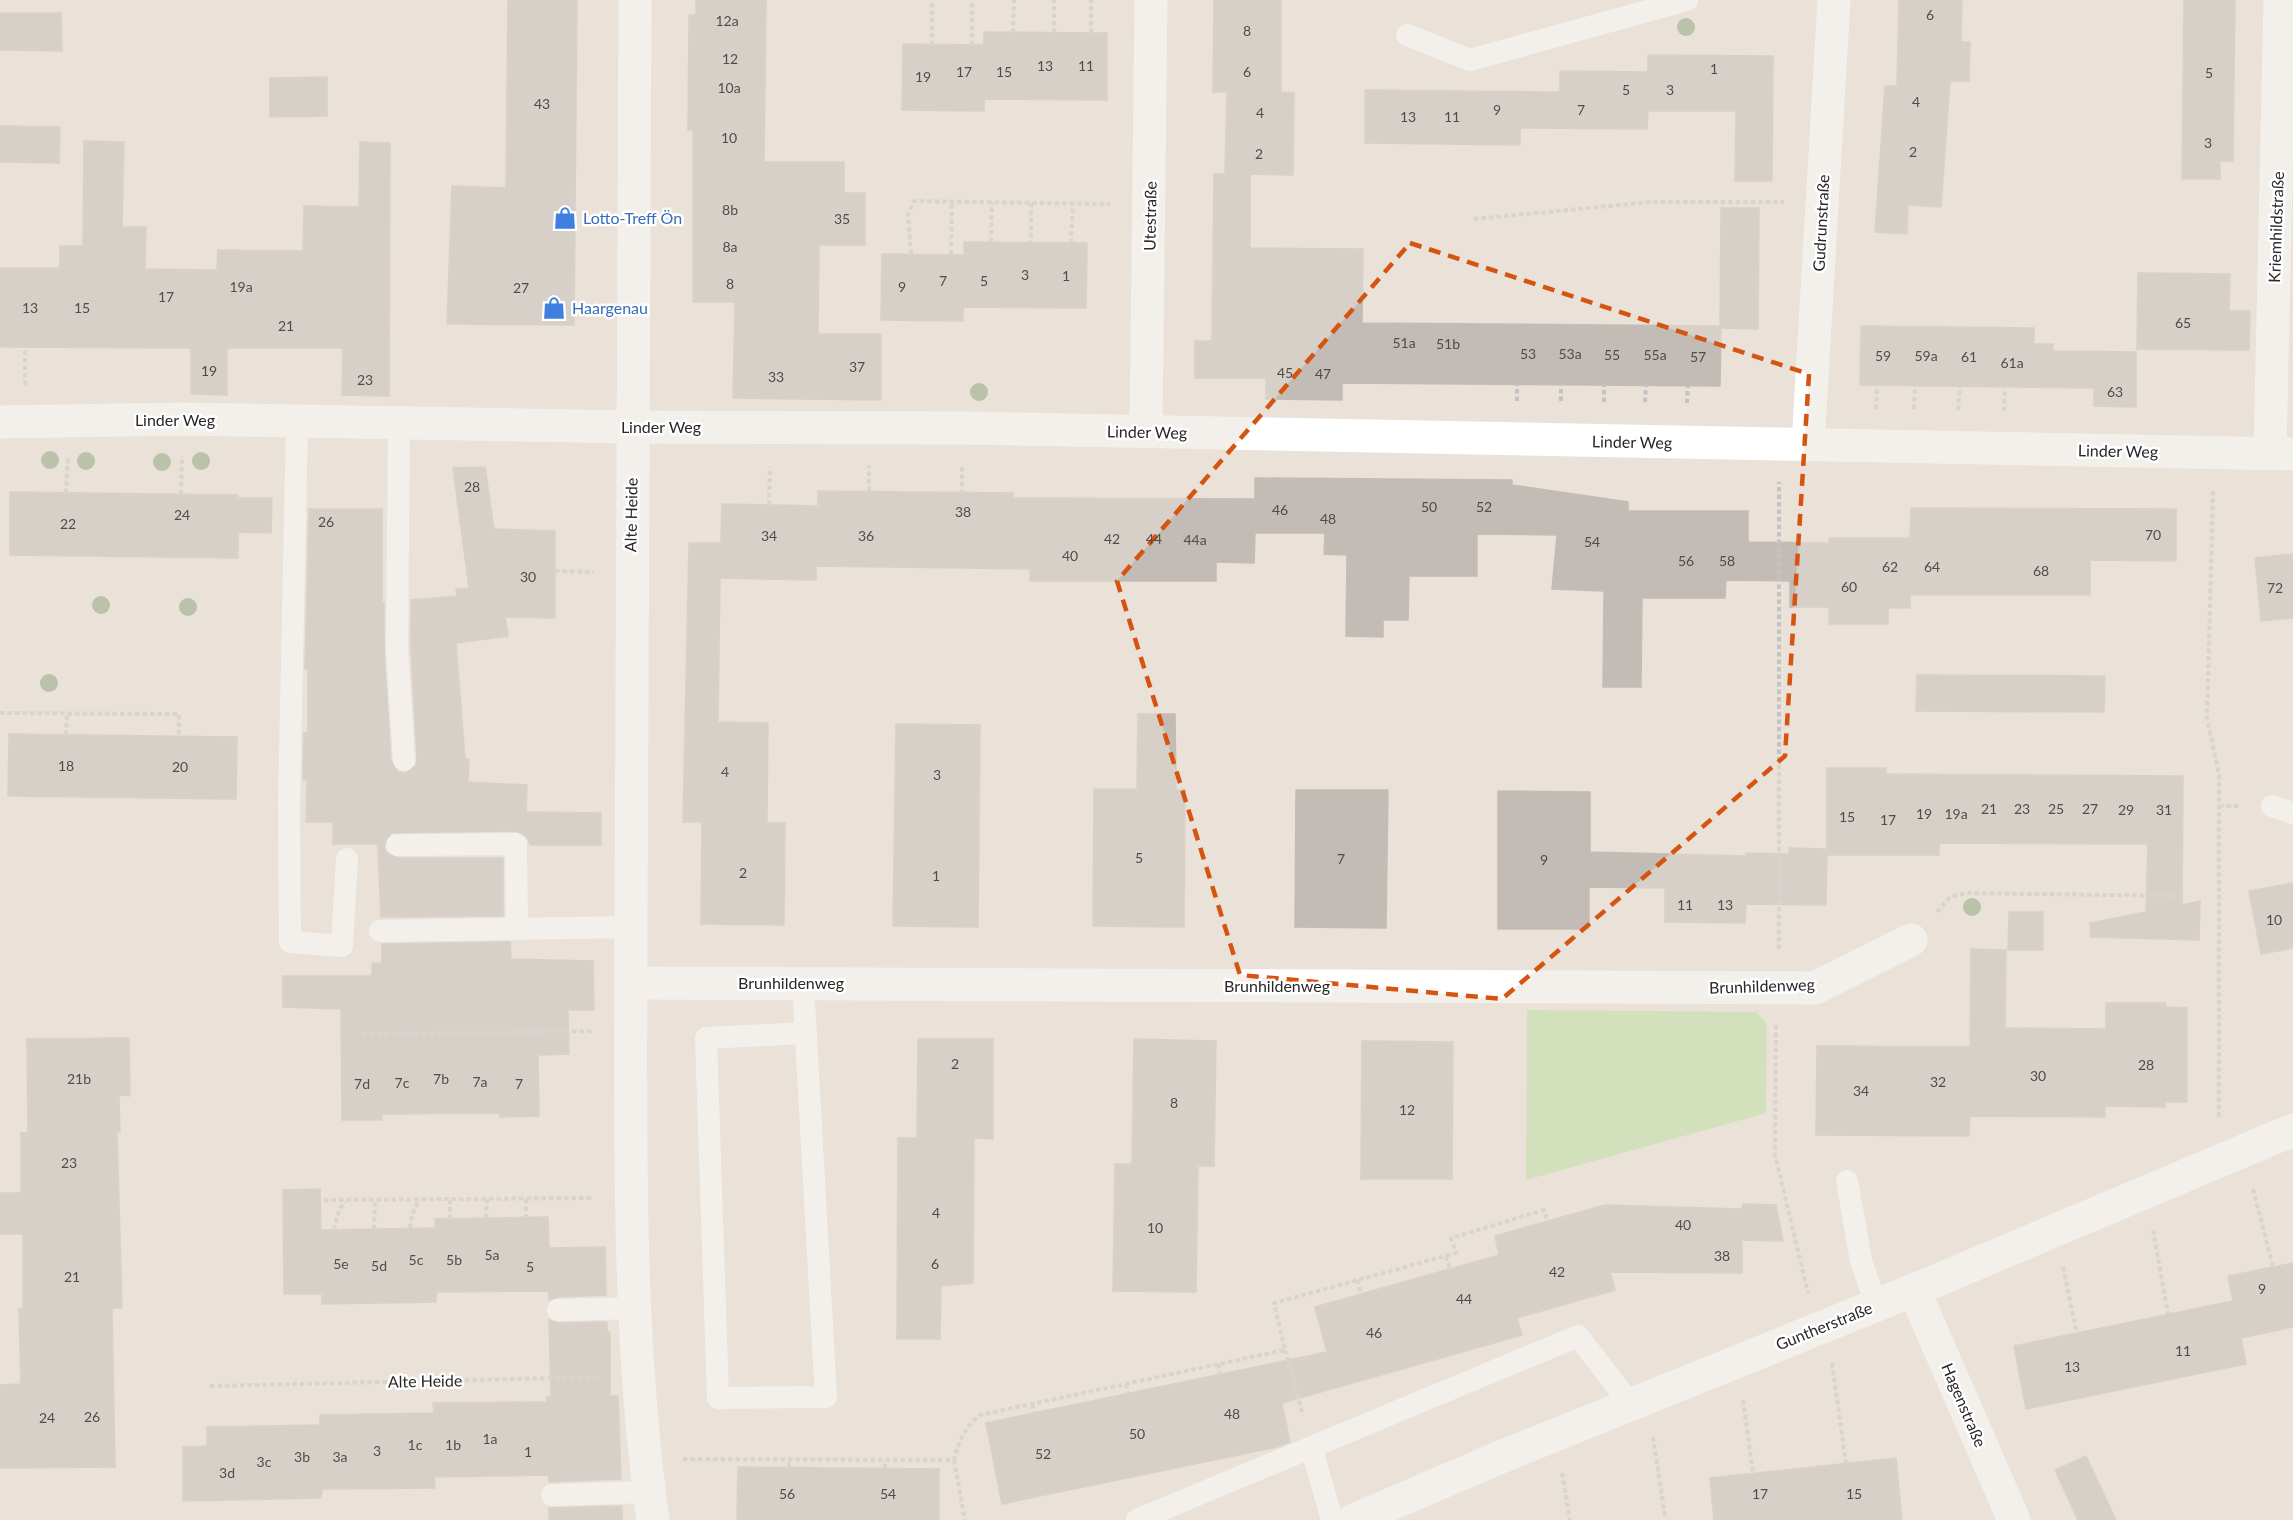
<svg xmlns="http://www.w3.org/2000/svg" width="2293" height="1520" font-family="Lato,sans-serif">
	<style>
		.green { fill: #b6df97 }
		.building { fill: #c2bbb6; stroke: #c5bdb4; stroke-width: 1.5 }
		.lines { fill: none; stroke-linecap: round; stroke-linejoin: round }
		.path { stroke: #c3c3c3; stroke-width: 4; stroke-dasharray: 4.5 3; stroke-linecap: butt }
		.service { stroke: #fff; stroke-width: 22 }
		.minor { stroke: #fff; stroke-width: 33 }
		.tree { fill: #849b71 }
		.marked { fill: none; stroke: #d5540f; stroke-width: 4.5; stroke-dasharray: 12 8; stroke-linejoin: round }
		.labels { text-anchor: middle; stroke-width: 5; stroke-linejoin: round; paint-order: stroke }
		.number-label { font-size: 14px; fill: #4e4d4c }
		.street-label { font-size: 16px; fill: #282828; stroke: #fff }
		.shop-label { font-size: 16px; fill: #366cbe; stroke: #fff; text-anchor: start }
	</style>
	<rect width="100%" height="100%" fill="#eae1d9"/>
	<polygon class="green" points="1527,1010 1756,1012 1767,1024 1766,1113 1526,1180"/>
	<g class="building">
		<polygon points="508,0 577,0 574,325 447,324 452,186 506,188"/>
		<polygon points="696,0 766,0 764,162 844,162 844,193 865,193 865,245 819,245 818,334 881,334 881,400 733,398 735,302 693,302 693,130 688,130 689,15 696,15"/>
		<polygon points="1214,0 1281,0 1281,92 1294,93 1293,175 1250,174 1250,248 1363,249 1362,323 1720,326 1721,208 1759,208 1758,329 1721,328 1720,386 1342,383 1342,400 1266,399 1266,378 1195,378 1195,341 1212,341 1214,174 1225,174 1227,92 1213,92"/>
		<polygon points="1899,0 1962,0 1961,42 1970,42 1969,81 1950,81 1941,207 1908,205 1907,234 1875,232 1885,86 1897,86"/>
		<polygon points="2184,0 2235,0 2233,161 2220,161 2220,179 2182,179"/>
		<polygon points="0,13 61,13 62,51 0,50"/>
		<polygon points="984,32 1107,33 1107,100 984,99 984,111 902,110 903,44 984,45"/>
		<polygon points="1648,55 1773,56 1772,181 1735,181 1736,111 1648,111 1647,129 1520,128 1520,145 1365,143 1365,90 1560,92 1560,71 1648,72"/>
		<polygon points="327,77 327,116 270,117 270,78"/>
		<polygon points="0,126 60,127 59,163 0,162"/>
		<polygon points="84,141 124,142 122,227 146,227 145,269 217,270 218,250 303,251 304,206 359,207 360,142 390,143 389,396 342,395 343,348 227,348 227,395 191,394 191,348 0,347 0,268 60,268 60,246 83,246"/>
		<polygon points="964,242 1087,243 1086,308 963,307 963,321 881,320 882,254 964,255"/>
		<polygon points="2138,273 2230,274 2229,311 2250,311 2249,350 2137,349"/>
		<polygon points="1861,326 2034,328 2034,344 2053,344 2053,351 2136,352 2136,407 2094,406 2094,388 1860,385"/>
		<polygon points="485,467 494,529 555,531 555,618 505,617 508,636 456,643 465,759 469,759 468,782 527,785 526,812 601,813 601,845 530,845 527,837 516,831 391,833 384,846 386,852 397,858 503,858 503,916 381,917 378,844 333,844 333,822 306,822 307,780 303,780 304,733 308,733 308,669 305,669 309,509 382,509 382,603 384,603 384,651 391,761 398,772 405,773 416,766 417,759 411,650 411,600 457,596 456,589 469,588 453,468"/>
		<polygon points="1255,478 1512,480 1512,485 1628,502 1628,511 1748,511 1748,542 1829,543 1829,538 1910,538 1911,508 2176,509 2176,561 2090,560 2090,595 1910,595 1910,608 1888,608 1888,624 1829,624 1829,607 1790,607 1790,581 1726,580 1725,598 1642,598 1641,687 1603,687 1604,591 1552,589 1557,535 1477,534 1477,576 1409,576 1408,620 1383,620 1383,637 1346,636 1347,555 1324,554 1325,533 1255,533 1254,563 1216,562 1216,581 1030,581 1030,569 816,566 816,580 720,578 718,722 768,723 767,823 785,823 784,925 701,924 702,822 683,822 689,543 721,543 722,504 818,506 818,491 1013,493 1013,498 1255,499"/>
		<polygon points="10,492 238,495 238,498 272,498 271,533 238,532 238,558 10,555"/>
		<polygon points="2293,554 2293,618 2261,621 2255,558"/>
		<polygon points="1917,675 2105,676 2104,712 1916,711"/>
		<polygon points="1138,714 1175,714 1176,790 1185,790 1184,927 1093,926 1094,789 1137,789"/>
		<polygon points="896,724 980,725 978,927 893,926"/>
		<polygon points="9,734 237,737 236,799 8,796"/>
		<polygon points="1827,768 1886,768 1886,774 2183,776 2182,905 2200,901 2199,940 2091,937 2090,923 2146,912 2148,844 1939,843 1939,855 1827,855"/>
		<polygon points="1296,790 1388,790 1386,928 1295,927"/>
		<polygon points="1498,791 1590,792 1590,852 1746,856 1746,853 1789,854 1789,848 1827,849 1826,905 1746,904 1745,923 1665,922 1665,888 1589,887 1589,929 1498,929"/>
		<polygon points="2293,883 2293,948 2261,954 2249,891"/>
		<polygon points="2009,912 2043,912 2043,950 2008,950"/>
		<polygon points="510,942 511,959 593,961 594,1010 568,1010 569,1054 538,1055 539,1116 500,1117 500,1113 382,1114 382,1120 342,1120 341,1009 283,1007 283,976 372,976 372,963 382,963 382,944"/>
		<polygon points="1971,949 2006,950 2005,1028 2106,1029 2106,1003 2165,1003 2166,1007 2187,1008 2187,1102 2165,1102 2165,1107 2105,1106 2105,1117 1970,1116 1969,1136 1816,1135 1817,1046 1970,1047"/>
		<polygon points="129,1038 130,1096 119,1095 120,1132 117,1132 122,1308 112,1308 115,1467 0,1468 0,1385 21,1384 19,1309 23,1309 23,1234 0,1234 0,1193 21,1193 21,1133 28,1133 27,1039"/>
		<polygon points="918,1039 993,1039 993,1139 974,1138 973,1283 941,1286 940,1339 897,1339 898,1138 917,1138"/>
		<polygon points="1134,1039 1216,1041 1214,1166 1198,1166 1196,1292 1113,1291 1115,1164 1132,1164"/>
		<polygon points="1362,1041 1453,1042 1452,1179 1361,1179"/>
		<polygon points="320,1189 321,1230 435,1228 435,1219 548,1217 549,1248 605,1247 606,1295 558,1297 549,1300 549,1291 436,1292 436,1302 322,1304 322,1294 284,1294 283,1190"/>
		<polygon points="1743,1204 1776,1205 1783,1241 1742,1240 1742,1273 1610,1272 1615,1290 1517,1318 1522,1335 1282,1403 1290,1442 1277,1447 1002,1504 986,1423 1327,1352 1315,1307 1499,1255 1495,1236 1605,1205 1742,1209"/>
		<polygon points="2293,1263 2293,1327 2241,1338 2246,1364 2026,1409 2014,1346 2233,1301 2228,1276"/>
		<polygon points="549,1320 558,1323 607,1322 607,1332 610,1332 610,1396 618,1396 621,1479 549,1482 549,1475 434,1477 435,1488 322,1489 321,1498 183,1501 183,1447 207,1446 207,1427 320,1425 320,1415 434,1413 433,1403 547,1402 547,1397 551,1397"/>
		<polygon points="2086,1456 2094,1473 2116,1520 2078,1520 2055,1470"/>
		<polygon points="1896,1458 1902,1520 1714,1520 1710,1478"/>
		<polygon points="738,1467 939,1469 939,1520 737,1520"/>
		<polygon points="622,1506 622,1520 549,1520 549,1508"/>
	</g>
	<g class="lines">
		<g class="path">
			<polyline points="1013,33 1014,0"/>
			<polyline points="1054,33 1054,0"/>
			<polyline points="1091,33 1091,0"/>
			<polyline points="932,45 932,0"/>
			<polyline points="972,45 972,0"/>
			<polyline points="1031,203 1031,243"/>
			<polyline points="1474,219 1651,202 1784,202"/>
			<polyline points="991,242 992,202"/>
			<polyline points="1071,243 1073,204"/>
			<polyline points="911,254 908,215 914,201 1110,204"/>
			<polyline points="951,254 952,201"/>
			<polyline points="25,385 25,347"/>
			<polyline points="1517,401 1517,383"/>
			<polyline points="1561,401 1561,384"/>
			<polyline points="1604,402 1604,384"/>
			<polyline points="1645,402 1646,385"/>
			<polyline points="1687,403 1688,386"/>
			<polyline points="1876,409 1877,385"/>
			<polyline points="1914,409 1915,386"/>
			<polyline points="1958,410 1960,387"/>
			<polyline points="2004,411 2005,388"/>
			<polyline points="962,467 962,493"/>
			<polyline points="869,491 869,465"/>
			<polyline points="2213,491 2207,718 2219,775 2219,1118"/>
			<polyline points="66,493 68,458"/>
			<polyline points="181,494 182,456"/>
			<polyline points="769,505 770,467"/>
			<polyline points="555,571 594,572"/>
			<polyline points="0,713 179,714 179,736"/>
			<polyline points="66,735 67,713"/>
			<polyline points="2219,806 2239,806"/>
			<polyline points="1937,912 1950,897 1966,893 2181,896"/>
			<polyline points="1779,949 1779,482"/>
			<polyline points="1776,1025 1775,1154 1808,1293"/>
			<polyline points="362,1034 594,1031"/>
			<polyline points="2253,1189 2273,1267"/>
			<polyline points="526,1199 526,1218"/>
			<polyline points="324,1200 594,1198"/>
			<polyline points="486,1218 487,1199"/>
			<polyline points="450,1219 450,1200"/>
			<polyline points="410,1228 412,1215 419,1200"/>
			<polyline points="374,1229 375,1200"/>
			<polyline points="334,1230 339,1210 345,1201"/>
			<polyline points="2153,1230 2168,1314"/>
			<polyline points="1446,1256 1450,1269"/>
			<polyline points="2063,1267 2077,1334"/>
			<polyline points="1357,1280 1361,1294"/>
			<polyline points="1285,1350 1303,1416"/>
			<polyline points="1832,1363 1846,1464"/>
			<polyline points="1218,1364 1220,1374"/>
			<polyline points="1126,1384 1128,1394"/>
			<polyline points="210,1386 601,1377"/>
			<polyline points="1743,1400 1753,1473"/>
			<polyline points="1032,1404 1034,1413"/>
			<polyline points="1653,1437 1665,1516"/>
			<path d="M 683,1459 L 954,1460 C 959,1440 964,1429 980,1415 L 1285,1350 L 1274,1303 L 1456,1253 L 1451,1238 L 1544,1210 L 1547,1221"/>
			<polyline points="954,1460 965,1520"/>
			<polyline points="789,1467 789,1459"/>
			<polyline points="885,1468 885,1460"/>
			<polyline points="1562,1473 1570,1520"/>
		</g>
		<g class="service">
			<polyline points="1407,35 1470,60 1687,0"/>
			<polyline points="297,422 289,805 290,942 342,946 347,859"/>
			<polyline points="399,423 397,650 404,760"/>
			<polyline points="2272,806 2293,813"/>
			<polyline points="397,845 516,844 517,928"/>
			<polyline points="380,931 631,927"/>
			<polyline points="803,983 826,1397 718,1398 706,1038 804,1033"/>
			<polyline points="1847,1181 1861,1261 1876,1304"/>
			<polyline points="558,1310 636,1308"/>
			<polyline points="1312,1449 1332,1520"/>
			<polyline points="552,1495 649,1492"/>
			<polyline points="1137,1520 1578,1336 1631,1405"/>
		</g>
		<g class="minor">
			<path d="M 635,0 C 633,308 631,616 631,925 C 631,1119 626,1327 653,1520"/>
			<polyline points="0,422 182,419 632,427 962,428 2293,454"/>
			<polyline points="1146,432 1151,0"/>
			<polyline points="1808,445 1834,0"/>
			<polyline points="2270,453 2280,0"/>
			<polyline points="631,983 1815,988 1911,940"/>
			<polyline points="1914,1290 2014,1520"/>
			<polyline points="1354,1520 1496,1459 1914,1290 2293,1130"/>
		</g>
	</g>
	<g class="tree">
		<circle cx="1686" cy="27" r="9"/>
		<circle cx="979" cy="392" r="9"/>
		<circle cx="50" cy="460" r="9"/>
		<circle cx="86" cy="461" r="9"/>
		<circle cx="201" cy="461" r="9"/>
		<circle cx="162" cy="462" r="9"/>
		<circle cx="101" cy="605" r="9"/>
		<circle cx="188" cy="607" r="9"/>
		<circle cx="49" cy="683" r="9"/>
		<circle cx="1972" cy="907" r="9"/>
	</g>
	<path d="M0 0H2293V1520H0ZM 1410,243 L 1809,374 L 1785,756 L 1502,999 L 1240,975 L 1117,581 Z" fill="#eae1d9" fill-opacity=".55" fill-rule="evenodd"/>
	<path class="marked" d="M 1410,243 L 1809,374 L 1785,756 L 1502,999 L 1240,975 L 1117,581 Z"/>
	<defs>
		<g id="shop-bare" transform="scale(1.8)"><path d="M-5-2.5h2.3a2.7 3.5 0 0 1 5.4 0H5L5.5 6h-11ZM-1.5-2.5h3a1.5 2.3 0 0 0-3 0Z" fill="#3f7fe0" stroke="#fff" stroke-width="2.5" paint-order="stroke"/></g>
	</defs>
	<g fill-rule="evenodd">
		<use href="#shop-bare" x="565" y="218"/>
		<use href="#shop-bare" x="554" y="308"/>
	</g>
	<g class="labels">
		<g class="number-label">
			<text x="1930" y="20">6</text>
			<text x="727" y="26">12a</text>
			<text x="1247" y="36">8</text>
			<text x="730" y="64">12</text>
			<text x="1045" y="71">13</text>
			<text x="1086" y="71">11</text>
			<text x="1714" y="74">1</text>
			<text x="964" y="77">17</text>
			<text x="1004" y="77">15</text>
			<text x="1247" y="77">6</text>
			<text x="2209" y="78">5</text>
			<text x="923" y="82">19</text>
			<text x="729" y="93">10a</text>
			<text x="1626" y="95">5</text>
			<text x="1670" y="95">3</text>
			<text x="1916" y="107">4</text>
			<text x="542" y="109">43</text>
			<text x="1497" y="115">9</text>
			<text x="1581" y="115">7</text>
			<text x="1260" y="118">4</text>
			<text x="1408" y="122">13</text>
			<text x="1452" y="122">11</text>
			<text x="729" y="143">10</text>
			<text x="2208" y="148">3</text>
			<text x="1913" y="157">2</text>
			<text x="1259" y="159">2</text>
			<text x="730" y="215">8b</text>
			<text x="842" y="224">35</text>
			<text x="730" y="252">8a</text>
			<text x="1025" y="280">3</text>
			<text x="1066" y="281">1</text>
			<text x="943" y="286">7</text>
			<text x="984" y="286">5</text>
			<text x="730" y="289">8</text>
			<text x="241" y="292">19a</text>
			<text x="902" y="292">9</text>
			<text x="521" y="293">27</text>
			<text x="166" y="302">17</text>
			<text x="30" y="313">13</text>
			<text x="82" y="313">15</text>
			<text x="2183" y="328">65</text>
			<text x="286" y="331">21</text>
			<text x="1404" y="348">51a</text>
			<text x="1448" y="349">51b</text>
			<text x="1528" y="359">53</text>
			<text x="1570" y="359">53a</text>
			<text x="1612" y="360">55</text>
			<text x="1655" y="360">55a</text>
			<text x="1883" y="361">59</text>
			<text x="1926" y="361">59a</text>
			<text x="1698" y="362">57</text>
			<text x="1969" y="362">61</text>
			<text x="2012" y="368">61a</text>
			<text x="857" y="372">37</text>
			<text x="209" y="376">19</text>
			<text x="1285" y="378">45</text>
			<text x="1323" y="379">47</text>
			<text x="776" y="382">33</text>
			<text x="365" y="385">23</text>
			<text x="2115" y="397">63</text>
			<text x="472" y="492">28</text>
			<text x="1429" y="512">50</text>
			<text x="1484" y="512">52</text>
			<text x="1280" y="515">46</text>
			<text x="963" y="517">38</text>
			<text x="182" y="520">24</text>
			<text x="1328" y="524">48</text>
			<text x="326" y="527">26</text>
			<text x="68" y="529">22</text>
			<text x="2153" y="540">70</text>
			<text x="769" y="541">34</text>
			<text x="866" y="541">36</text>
			<text x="1112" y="544">42</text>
			<text x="1154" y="544">44</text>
			<text x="1195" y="545">44a</text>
			<text x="1592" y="547">54</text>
			<text x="1070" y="561">40</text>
			<text x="1686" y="566">56</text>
			<text x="1727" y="566">58</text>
			<text x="1890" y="572">62</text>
			<text x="1932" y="572">64</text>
			<text x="2041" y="576">68</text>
			<text x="528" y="582">30</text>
			<text x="1849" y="592">60</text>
			<text x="2275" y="593">72</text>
			<text x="66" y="771">18</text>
			<text x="180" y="772">20</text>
			<text x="725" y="777">4</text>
			<text x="937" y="780">3</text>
			<text x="1989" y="814">21</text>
			<text x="2022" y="814">23</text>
			<text x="2056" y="814">25</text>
			<text x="2090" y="814">27</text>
			<text x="2126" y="815">29</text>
			<text x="2164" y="815">31</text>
			<text x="1924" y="819">19</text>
			<text x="1956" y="819">19a</text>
			<text x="1847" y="822">15</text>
			<text x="1888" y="825">17</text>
			<text x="1139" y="863">5</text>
			<text x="1341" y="864">7</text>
			<text x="1544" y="865">9</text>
			<text x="743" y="878">2</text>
			<text x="936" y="881">1</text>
			<text x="1685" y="910">11</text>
			<text x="1725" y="910">13</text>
			<text x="2274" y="925">10</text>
			<text x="955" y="1069">2</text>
			<text x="2146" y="1070">28</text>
			<text x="2038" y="1081">30</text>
			<text x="79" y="1084">21b</text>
			<text x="441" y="1084">7b</text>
			<text x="480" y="1087">7a</text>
			<text x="1938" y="1087">32</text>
			<text x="402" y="1088">7c</text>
			<text x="362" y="1089">7d</text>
			<text x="519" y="1089">7</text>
			<text x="1861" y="1096">34</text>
			<text x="1174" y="1108">8</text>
			<text x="1407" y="1115">12</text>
			<text x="69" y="1168">23</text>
			<text x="936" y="1218">4</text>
			<text x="1683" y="1230">40</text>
			<text x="1155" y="1233">10</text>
			<text x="492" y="1260">5a</text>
			<text x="1722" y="1261">38</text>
			<text x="416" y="1265">5c</text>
			<text x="454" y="1265">5b</text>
			<text x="341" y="1269">5e</text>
			<text x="935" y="1269">6</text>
			<text x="379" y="1271">5d</text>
			<text x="530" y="1272">5</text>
			<text x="1557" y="1277">42</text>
			<text x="72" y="1282">21</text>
			<text x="2262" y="1294">9</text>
			<text x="1464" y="1304">44</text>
			<text x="1374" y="1338">46</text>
			<text x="2183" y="1356">11</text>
			<text x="2072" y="1372">13</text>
			<text x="1232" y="1419">48</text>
			<text x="92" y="1422">26</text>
			<text x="47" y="1423">24</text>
			<text x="1137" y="1439">50</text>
			<text x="490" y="1444">1a</text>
			<text x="415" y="1450">1c</text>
			<text x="453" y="1450">1b</text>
			<text x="377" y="1456">3</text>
			<text x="528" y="1457">1</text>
			<text x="1043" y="1459">52</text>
			<text x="302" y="1462">3b</text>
			<text x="340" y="1462">3a</text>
			<text x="264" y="1467">3c</text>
			<text x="227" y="1478">3d</text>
			<text x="787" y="1499">56</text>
			<text x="888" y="1499">54</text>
			<text x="1760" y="1499">17</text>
			<text x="1854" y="1499">15</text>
		</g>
		<g class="street-label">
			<text transform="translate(1150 216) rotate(-89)" y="6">Utestraße</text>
			<text transform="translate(1821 223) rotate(-87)" y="6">Gudrunstraße</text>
			<text transform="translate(2276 227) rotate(-88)" y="6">Kriemhildstraße</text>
			<text x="175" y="426">Linder Weg</text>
			<text x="661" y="433">Linder Weg</text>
			<text transform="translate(1147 432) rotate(1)" y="6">Linder Weg</text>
			<text transform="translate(1632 442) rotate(1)" y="6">Linder Weg</text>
			<text transform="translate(2118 451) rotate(1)" y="6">Linder Weg</text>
			<text transform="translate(631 515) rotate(-89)" y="6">Alte Heide</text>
			<text x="791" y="989">Brunhildenweg</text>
			<text x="1277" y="992">Brunhildenweg</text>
			<text transform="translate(1762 986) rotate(-2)" y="6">Brunhildenweg</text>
			<text transform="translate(1824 1326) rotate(-22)" y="6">Guntherstraße</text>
			<text transform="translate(425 1381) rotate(-1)" y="6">Alte Heide</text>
			<text transform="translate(1964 1405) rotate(67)" y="6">Hagenstraße</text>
		</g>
		<g class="shop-label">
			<text x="583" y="224">Lotto-Treff Ön</text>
			<text x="572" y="314">Haargenau</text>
		</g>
	</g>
</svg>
